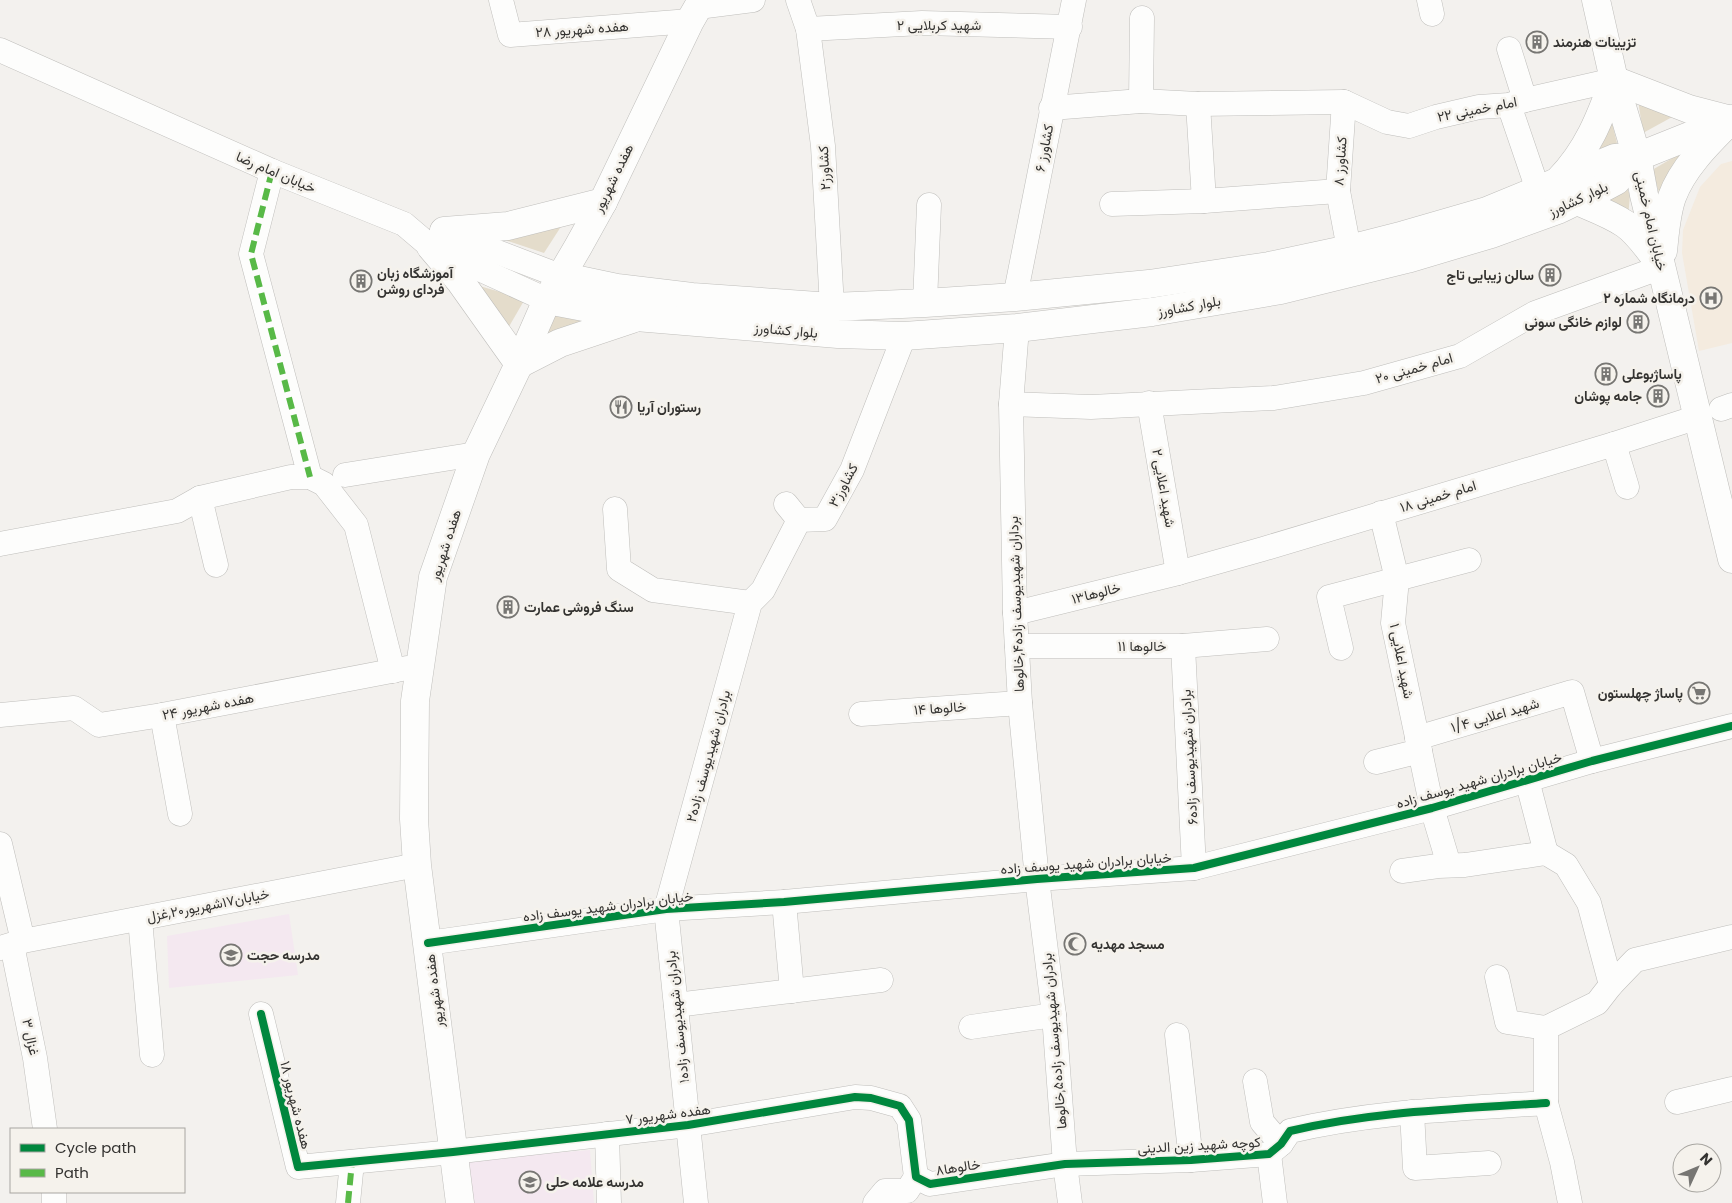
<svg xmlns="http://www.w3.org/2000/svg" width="1732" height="1203" font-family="Poppins,Vazirmatn,sans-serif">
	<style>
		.education { fill: #f4e8f0 }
		.medical { fill: #f4ebdf }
		.green { fill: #e4dccb }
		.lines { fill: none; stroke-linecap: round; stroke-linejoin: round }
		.minor-casing { stroke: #bfbebb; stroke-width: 25 }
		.major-casing { stroke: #bfbebb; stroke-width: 29 }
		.minor { stroke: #fdfdfc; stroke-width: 24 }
		.major { stroke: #fdfdfc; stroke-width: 28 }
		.quiet { stroke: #58b947; stroke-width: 6; stroke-dasharray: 12 6; stroke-linecap: butt }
		.cycleway-casing { stroke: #f5f2ec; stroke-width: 11 }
		.cycleway { stroke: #00873e; stroke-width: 8 }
		.labels { text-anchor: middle; stroke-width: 5; stroke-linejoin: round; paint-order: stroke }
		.street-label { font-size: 14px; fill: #343331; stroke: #f5f2ec }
		.poi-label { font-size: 14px; font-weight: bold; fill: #343331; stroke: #f5f2ec; text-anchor: start }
	</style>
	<rect width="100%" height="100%" fill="#f3f1ee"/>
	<g class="education">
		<polygon points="289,914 298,975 169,988 167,936"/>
		<polygon points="590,1150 594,1203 468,1203 465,1160"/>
	</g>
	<polygon class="medical" points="1732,161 1732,343 1699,351 1682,253 1683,230 1700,187 1721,164"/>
	<g class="green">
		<polygon points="1638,100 1674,116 1643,133"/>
		<polygon points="1609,111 1617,143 1586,161"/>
		<polygon points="1695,145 1661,199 1652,170"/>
		<polygon points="1625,184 1630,195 1628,218 1597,202"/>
		<polygon points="562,225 544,253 493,236"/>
		<polygon points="476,285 525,299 507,330"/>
		<polygon points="555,314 591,320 544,338"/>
	</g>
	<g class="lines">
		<g class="minor-casing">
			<g id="minor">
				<polyline points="501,0 510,35 690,21"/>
				<polyline points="798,0 808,29 823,146 832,307"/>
				<polyline points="1429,0 1432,14"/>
				<polyline points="698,7 753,0"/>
				<polyline points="808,29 922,23 1070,27"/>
				<polyline points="1509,49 1525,100"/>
				<polyline points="0,50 272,171 404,224 431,247 547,300"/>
				<polyline points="1141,101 1142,18"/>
				<polyline points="1344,102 1338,191 1349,249"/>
				<polyline points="1198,104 1204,201"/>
				<polyline points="1509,105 1538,190"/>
				<polyline points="1051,108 1141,101 1198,104 1344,102 1387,122 1409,126 1436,117 1479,107 1509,105 1525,100 1614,80"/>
				<polyline points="272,171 251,254 310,477"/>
				<polyline points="1112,204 1204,201 1338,191"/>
				<polyline points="442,231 560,276"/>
				<polyline points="1015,297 1074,0"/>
				<polyline points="925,303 929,205"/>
				<polyline points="1017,328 1011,404 1015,613 1020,703 1037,879 1054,1015 1065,1164 1070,1203"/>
				<polyline points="1149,403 1178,573"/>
				<polyline points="1011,404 1091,407 1274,398 1364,383 1460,356 1535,313 1662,267"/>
				<polyline points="1721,409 1732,405"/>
				<polyline points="1614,444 1627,487"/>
				<polyline points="345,475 476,454"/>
				<polyline points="200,498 216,565"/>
				<polyline points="786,504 799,520"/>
				<polyline points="615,509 619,569 653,590 750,603"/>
				<polyline points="1381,513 1397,579 1393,623 1432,808 1449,865"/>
				<polyline points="0,544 177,511 200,498 291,477 310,477 324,484 356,525 393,671"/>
				<polyline points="1015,613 1178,573 1263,549 1614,444 1698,417"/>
				<polyline points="1017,646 1183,646 1267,639"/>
				<polyline points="1183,646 1194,868"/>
				<polyline points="1341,648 1329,597 1469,560"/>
				<polyline points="861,714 1020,703"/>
				<polyline points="0,715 74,708 99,725 162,715 407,668"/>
				<polyline points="162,715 180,814"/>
				<polyline points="1417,738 1572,692 1592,761"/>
				<polyline points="1376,762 1420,751"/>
				<polyline points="1527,780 1546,853"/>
				<polyline points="0,844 23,941"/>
				<polyline points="1546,853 1566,865 1589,903 1611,985"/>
				<polyline points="1402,871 1438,866 1465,865 1546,853"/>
				<polyline points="784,902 792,991"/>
				<polyline points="140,919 152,1055"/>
				<polyline points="428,943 666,909 784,902 1037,879 1194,868 1432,808 1592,761 1732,726"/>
				<polyline points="12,945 35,1058 45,1129"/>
				<polyline points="0,948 23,941 417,865"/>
				<polyline points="1497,977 1507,1022 1546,1028"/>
				<polyline points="676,1005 881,980"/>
				<path d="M 261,1014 L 298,1167 L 453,1152 L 688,1125 L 855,1097 L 871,1098 L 900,1106 L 909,1120 L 916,1177 L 930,1184 L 1065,1164 L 1191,1160 L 1269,1154 L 1281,1144 L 1290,1131 C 1374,1111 1460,1109 1546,1103"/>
				<polyline points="971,1027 1054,1015"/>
				<polyline points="1177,1035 1191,1160"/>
				<polyline points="1255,1081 1262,1122 1281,1144"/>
				<polyline points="1677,1102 1732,1089"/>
				<polyline points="1412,1112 1415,1168 1489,1163"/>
				<polyline points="607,1134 609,1203"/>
				<polyline points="1269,1154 1275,1203"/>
				<polyline points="54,1192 54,1203"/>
				<polyline points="348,1203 352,1162"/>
				<polyline points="696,1203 666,909 750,603 763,590 799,520 825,519 852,470 904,336"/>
				<polyline points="875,1203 885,1191 907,1191 916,1177"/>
				<polyline points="1570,1203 1562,1162 1546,1103 1546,1028 1597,1003 1611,985 1635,960 1732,937"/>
			</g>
		</g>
		<g class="major-casing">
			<g id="major">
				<polyline points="1596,0 1614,80 1637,157 1644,195 1732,559"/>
				<path d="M 1559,180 C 1588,150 1600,118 1614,80 L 1689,109 L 1731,120 C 1709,142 1683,167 1672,197 C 1666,214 1665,233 1663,251"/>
				<path d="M 1577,201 C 1593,208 1610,214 1625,224 C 1638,233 1647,247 1657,260"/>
				<polyline points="444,231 508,226 603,202"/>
				<polyline points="431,247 460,281 519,364 560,343 632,319"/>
				<polyline points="560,276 617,288 692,297 832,307 925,303 1015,297 1149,284 1269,266 1349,249 1404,235 1487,211 1615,158 1637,157 1732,119"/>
				<polyline points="547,300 636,317 838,334 904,336 1017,328 1152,312 1281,290 1407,259 1491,234 1560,209 1599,190 1616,181 1637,157"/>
				<polyline points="460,1203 417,865 414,819 415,701 433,577 476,454 519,364 547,300 578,247 603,202 690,21 702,0"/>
			</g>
		</g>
		<use href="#minor" class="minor"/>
		<use href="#major" class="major"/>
		<g class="quiet">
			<polyline points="272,171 251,254 310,477"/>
			<polyline points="348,1203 352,1162"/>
		</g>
		<g class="cycleway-casing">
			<g id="cycleway">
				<polyline points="428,943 666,909 784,902 1037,879 1194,868 1432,808 1592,761 1732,726"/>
				<path d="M 261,1014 L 298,1167 L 453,1152 L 688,1125 L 855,1097 L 871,1098 L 900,1106 L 909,1120 L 916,1177 L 930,1184 L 1065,1164 L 1191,1160 L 1269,1154 L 1281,1144 L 1290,1131 C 1374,1111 1460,1109 1546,1103"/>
			</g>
		</g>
		<use href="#cycleway" class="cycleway"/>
	</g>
	<defs>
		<g id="building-ring" transform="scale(1.125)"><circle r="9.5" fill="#f5f2ec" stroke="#777673" stroke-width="1.5"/><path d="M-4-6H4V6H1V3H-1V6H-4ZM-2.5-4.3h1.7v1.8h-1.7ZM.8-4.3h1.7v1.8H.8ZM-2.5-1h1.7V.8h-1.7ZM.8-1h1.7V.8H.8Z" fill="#777673"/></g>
		<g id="hospital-ring" transform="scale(1.125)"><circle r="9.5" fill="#f5f2ec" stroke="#777673" stroke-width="1.5"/><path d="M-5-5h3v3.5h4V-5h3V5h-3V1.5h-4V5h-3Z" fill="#777673"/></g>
		<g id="restaurant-ring" transform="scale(1.125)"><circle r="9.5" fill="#f5f2ec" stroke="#777673" stroke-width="1.5"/><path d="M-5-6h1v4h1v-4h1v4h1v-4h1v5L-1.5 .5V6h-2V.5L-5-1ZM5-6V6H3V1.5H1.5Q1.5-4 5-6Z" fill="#777673"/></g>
		<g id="supermarket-ring" transform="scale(1.125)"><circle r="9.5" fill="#f5f2ec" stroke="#777673" stroke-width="1.5"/><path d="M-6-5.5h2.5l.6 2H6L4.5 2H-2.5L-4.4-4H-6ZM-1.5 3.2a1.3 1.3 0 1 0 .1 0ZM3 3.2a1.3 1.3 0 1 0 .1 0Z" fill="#777673"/></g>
		<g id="mosque-ring" transform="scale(1.125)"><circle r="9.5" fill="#f5f2ec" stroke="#777673" stroke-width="1.5"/><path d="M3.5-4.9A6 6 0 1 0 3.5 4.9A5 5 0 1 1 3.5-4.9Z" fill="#777673"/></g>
		<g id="school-ring" transform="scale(1.125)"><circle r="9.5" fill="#f5f2ec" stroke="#777673" stroke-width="1.5"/><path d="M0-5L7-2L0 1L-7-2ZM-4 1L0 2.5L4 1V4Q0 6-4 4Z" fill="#777673"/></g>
	</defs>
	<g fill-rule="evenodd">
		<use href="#building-ring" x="1537" y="42"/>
		<use href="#building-ring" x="1550" y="275"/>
		<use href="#building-ring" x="361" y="281"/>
		<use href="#hospital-ring" x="1711" y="298"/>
		<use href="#building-ring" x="1638" y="322"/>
		<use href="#building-ring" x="1606" y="374"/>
		<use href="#building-ring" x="1658" y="396"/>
		<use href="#restaurant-ring" x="621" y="407"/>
		<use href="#building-ring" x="508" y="607"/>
		<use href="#supermarket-ring" x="1699" y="693"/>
		<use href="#mosque-ring" x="1075" y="944"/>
		<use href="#school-ring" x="231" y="955"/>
		<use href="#school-ring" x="530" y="1182"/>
	</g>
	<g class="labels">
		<g class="street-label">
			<text x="939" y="30">شهید کربلایی ۲</text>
			<text transform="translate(582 29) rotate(-4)" y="5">هفده شهریور ۲۸</text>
			<text transform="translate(1477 109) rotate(-11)" y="5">امام خمینی ۲۲</text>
			<text transform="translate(1044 148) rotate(-79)" y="5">کشاورز ۶</text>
			<text transform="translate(1340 161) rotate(-86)" y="5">کشاورز ۸</text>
			<text transform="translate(824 168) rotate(-93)" y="5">کشاورز۲</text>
			<text transform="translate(276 172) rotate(23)" y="5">خیابان امام رضا</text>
			<text transform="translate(613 178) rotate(-64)" y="5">هفده شهریور</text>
			<text transform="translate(1578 199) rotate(-25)" y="5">بلوار کشاورز</text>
			<text transform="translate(1651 221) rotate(77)" y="5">خیابان امام خمینی</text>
			<text transform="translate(1189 306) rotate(-10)" y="5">بلوار کشاورز</text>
			<text transform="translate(786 330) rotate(5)" y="5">بلوار کشاورز</text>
			<text transform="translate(1414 368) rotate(-16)" y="5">امام خمینی ۲۰</text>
			<text transform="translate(843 485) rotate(-62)" y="5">کشاورز۳</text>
			<text transform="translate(1164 488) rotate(80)" y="5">شهید اعلایی ۲</text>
			<text transform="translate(1438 496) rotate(-17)" y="5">امام خمینی ۱۸</text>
			<text transform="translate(445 545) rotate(-72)" y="5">هفده شهریور</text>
			<text transform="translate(1096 593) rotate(-14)" y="5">خالوها۱۳</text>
			<text transform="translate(1016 604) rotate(-92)" y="5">برداران شهیدیوسف زاده۴,خالوها</text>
			<text x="1142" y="651">خالوها ۱۱</text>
			<text transform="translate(1402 661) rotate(79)" y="5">شهید اعلایی ۱</text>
			<text transform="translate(208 706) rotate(-11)" y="5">هفده شهریور ۲۴</text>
			<text transform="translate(940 708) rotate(-4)" y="5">خالوها ۱۴</text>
			<text transform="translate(1495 715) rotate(-16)" y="5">شهید اعلایی ۱/۴</text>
			<text transform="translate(708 756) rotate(-75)" y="5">برادران شهیدیوسف زاده۲</text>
			<text transform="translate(1189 757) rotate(-93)" y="5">برادران شهیدیوسف زاده۶</text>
			<text transform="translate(1479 780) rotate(-16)" y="5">خیابان برادران شهید یوسف زاده</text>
			<text transform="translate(1086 863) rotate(-4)" y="5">خیابان برادران شهید یوسف زاده</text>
			<text transform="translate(208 905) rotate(-11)" y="5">خیابان۱۷شهریور۲۰,غزل</text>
			<text transform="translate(608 906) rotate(-7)" y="5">خیابان برادران شهید یوسف زاده</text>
			<text transform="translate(434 991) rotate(-97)" y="5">هفده شهریور</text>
			<text transform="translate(677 1017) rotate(-96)" y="5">برادران شهیدیوسف زاده۱</text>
			<text transform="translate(31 1037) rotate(78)" y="5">غزال ۳</text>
			<text transform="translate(1054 1041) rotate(-95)" y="5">برادران شهیدیوسف زاده۵,خالوها</text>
			<text transform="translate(296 1105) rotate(76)" y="5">هفده شهریور ۱۸</text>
			<text transform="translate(668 1114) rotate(-7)" y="5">هفده شهریور ۷</text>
			<text transform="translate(1199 1145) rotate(-3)" y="5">کوچه شهید زین الدینی</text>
			<text transform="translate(958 1167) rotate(-9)" y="5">خالوها۸</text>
		</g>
		<g class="poi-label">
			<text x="1553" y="47">تزیینات هنرمند</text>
			<text x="377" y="278">آموزشگاه زبان<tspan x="377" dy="16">فردای روشن</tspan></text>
			<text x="1534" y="280" text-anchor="end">سالن زیبایی تاج</text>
			<text x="1695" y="303" text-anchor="end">درمانگاه شماره ۲</text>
			<text x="1622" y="327" text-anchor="end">لوازم خانگی سونی</text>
			<text x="1622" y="379">پاساژبوعلی</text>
			<text x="1642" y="401" text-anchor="end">جامه پوشان</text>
			<text x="637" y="412">رستوران آریا</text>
			<text x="524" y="612">سنگ فروشی عمارت</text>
			<text x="1683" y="698" text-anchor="end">پاساژ چهلستون</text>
			<text x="1091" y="949">مسجد مهدیه</text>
			<text x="247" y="960">مدرسه حجت</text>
			<text x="546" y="1187">مدرسه علامه حلی</text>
		</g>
	</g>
	<rect x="10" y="1128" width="175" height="65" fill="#f5f2ec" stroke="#a8a6a1"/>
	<rect x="20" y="1144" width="25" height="8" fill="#00873e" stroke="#a8a6a1"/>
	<text x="55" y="1153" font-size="15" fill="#343331">Cycle path</text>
	<rect x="20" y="1169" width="25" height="8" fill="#58b947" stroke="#a8a6a1"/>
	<text x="55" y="1178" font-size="15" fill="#343331">Path</text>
	<g transform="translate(1697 1168) rotate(46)"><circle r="24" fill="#f5f2ec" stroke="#a8a6a1"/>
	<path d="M0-4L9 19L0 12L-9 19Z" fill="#777673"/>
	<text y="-8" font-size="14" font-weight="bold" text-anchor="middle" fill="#343331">N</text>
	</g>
</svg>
